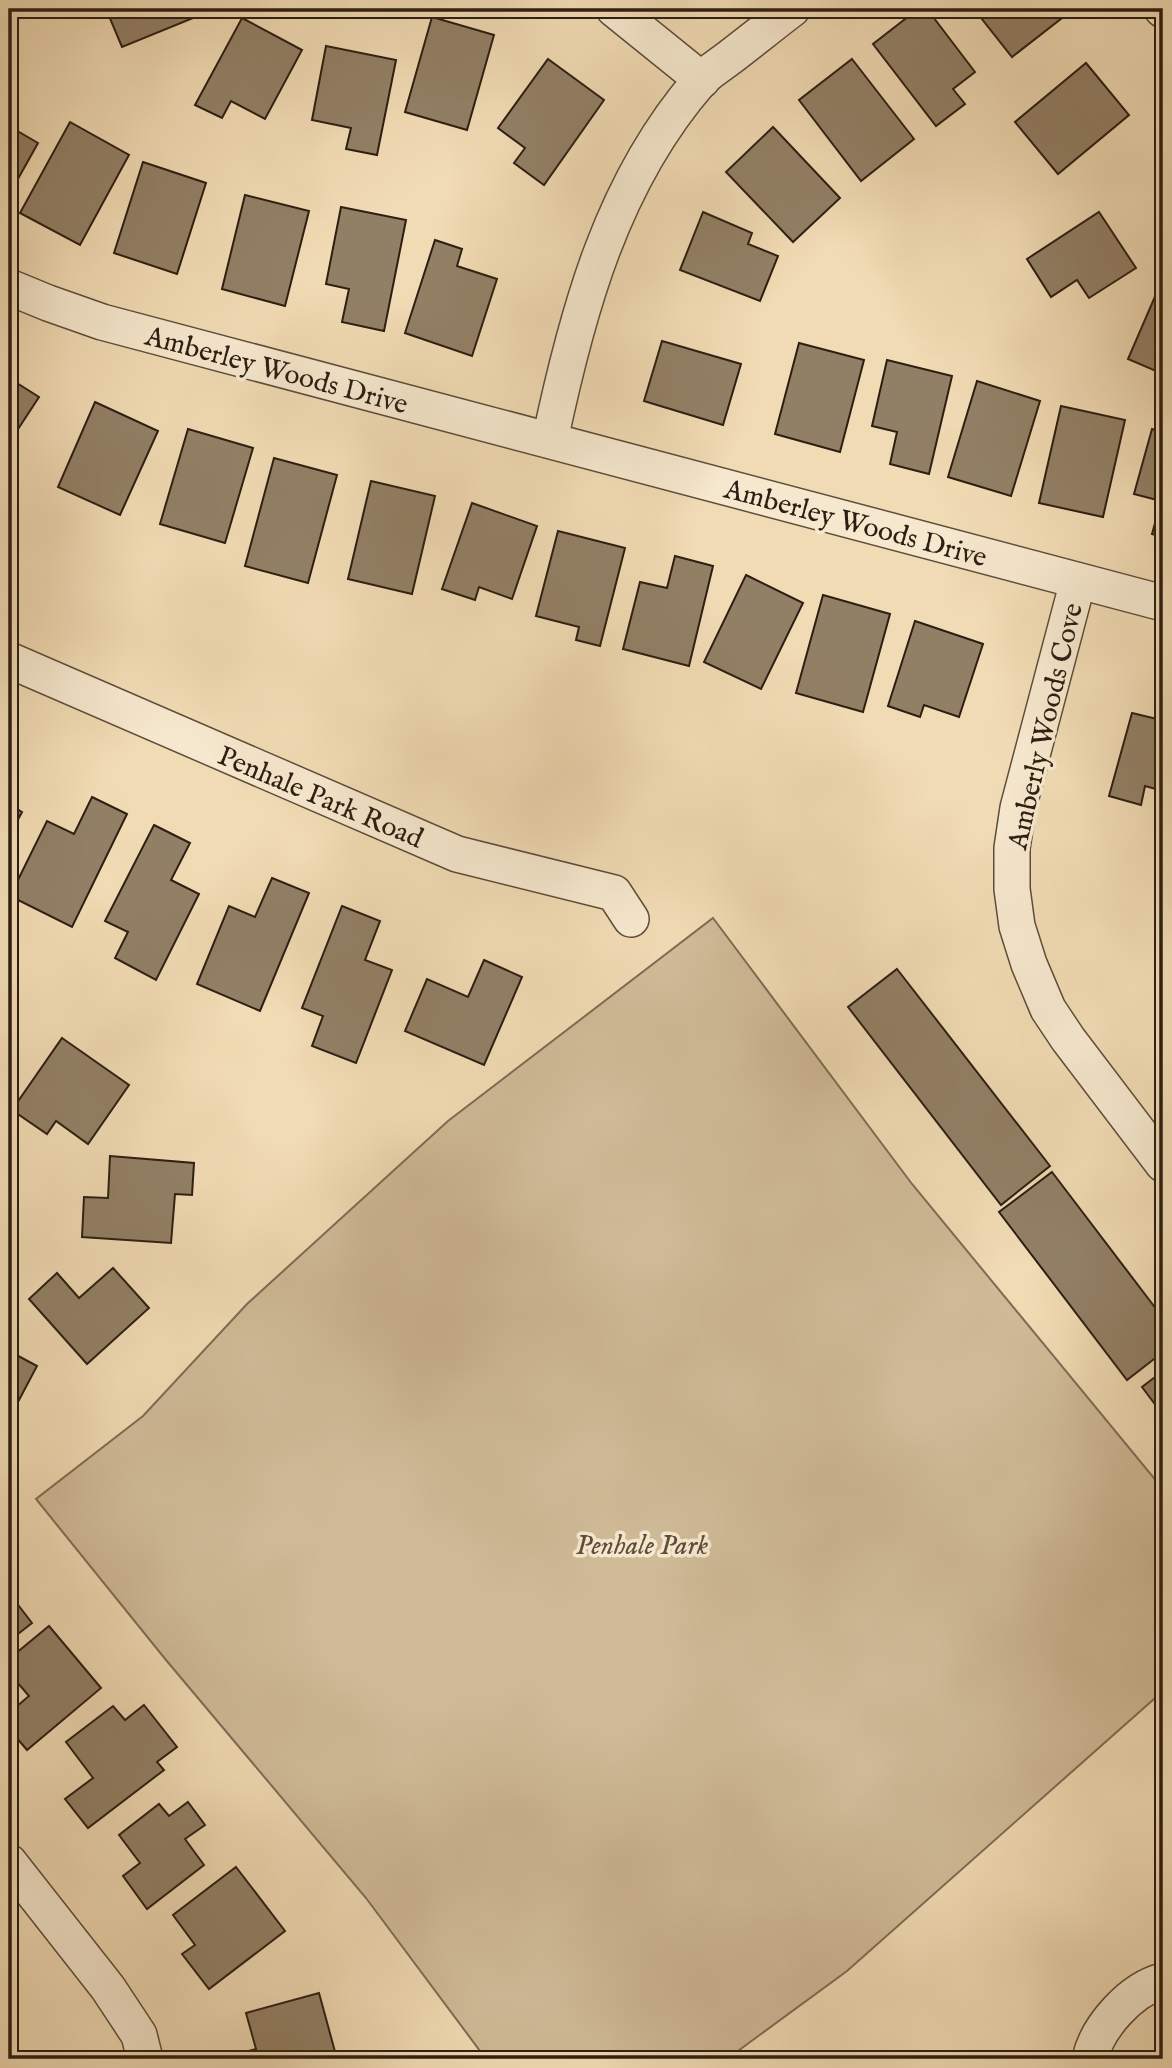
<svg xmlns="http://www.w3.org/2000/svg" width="1172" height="2068" font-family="'IM FELL English',serif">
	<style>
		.green { fill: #d0bb98; stroke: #7e6c55; stroke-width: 2 }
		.building { fill: #928066; stroke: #2c1e12; stroke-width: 2 }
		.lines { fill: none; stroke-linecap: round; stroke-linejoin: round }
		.minor-casing { stroke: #5d4d3a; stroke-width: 38 }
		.minor { stroke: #f6e8ce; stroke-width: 35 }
		.labels { text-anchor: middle; stroke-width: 7; stroke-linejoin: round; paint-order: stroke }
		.street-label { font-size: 28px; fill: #2c1e12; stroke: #f6e8ce }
		.park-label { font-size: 28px; font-style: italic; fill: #5d4d3a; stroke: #f6e8ce }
	</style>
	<rect width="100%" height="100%" fill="#f1dbb4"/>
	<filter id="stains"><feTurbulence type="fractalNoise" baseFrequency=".00286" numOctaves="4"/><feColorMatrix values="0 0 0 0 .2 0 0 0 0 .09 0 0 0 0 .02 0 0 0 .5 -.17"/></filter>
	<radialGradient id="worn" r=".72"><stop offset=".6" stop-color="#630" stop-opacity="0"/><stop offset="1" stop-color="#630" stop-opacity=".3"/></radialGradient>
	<polygon class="green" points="713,918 912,1184 1163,1489 1163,1691 847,1971 727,2059 486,2059 366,1898 166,1660 36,1499 143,1416 247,1304 448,1121"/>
	<g class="building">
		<polygon points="106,9 194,9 198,16 122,47"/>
		<polygon points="918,9 927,9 975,72 953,89 965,104 936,126 873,44"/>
		<polygon points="974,9 1055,9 1062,18 1012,57"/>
		<polygon points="432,17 494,35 467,130 405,112"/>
		<polygon points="242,18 302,50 265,119 231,101 222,118 195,105"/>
		<polygon points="326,46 396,60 377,155 346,149 351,128 312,120"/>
		<polygon points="548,59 604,100 544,185 514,163 525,148 498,128"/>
		<polygon points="852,59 914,139 861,181 799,100"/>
		<polygon points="1086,63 1129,115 1058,174 1015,122"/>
		<polygon points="70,122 129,155 80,245 20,213"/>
		<polygon points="9,126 38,143 9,195"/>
		<polygon points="773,127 840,198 793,242 726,172"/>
		<polygon points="143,162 206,183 177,274 114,253"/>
		<polygon points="245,195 309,211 285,306 222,289"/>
		<polygon points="341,207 406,220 384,331 342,322 349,289 326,284"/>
		<polygon points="703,212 752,233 748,244 778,256 760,301 680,270"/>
		<polygon points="1099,212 1136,268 1089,298 1077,280 1051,297 1027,259"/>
		<polygon points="435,240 462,249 457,266 497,279 472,356 405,333"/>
		<polygon points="1163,278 1163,374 1128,359"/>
		<polygon points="662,341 741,364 723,425 644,401"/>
		<polygon points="799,343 864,360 840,452 775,434"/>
		<polygon points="887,360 952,376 929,474 890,464 897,432 872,426"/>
		<polygon points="9,378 39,397 9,443"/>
		<polygon points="977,381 1040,401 1011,496 948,477"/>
		<polygon points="95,402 158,431 120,515 58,487"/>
		<polygon points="1061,406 1125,420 1103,517 1039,503"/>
		<polygon points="188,429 253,448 225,543 160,524"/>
		<polygon points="1152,429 1163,432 1163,537 1152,534 1161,501 1134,494"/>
		<polygon points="274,458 337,475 308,583 245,566"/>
		<polygon points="371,481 435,496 412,594 348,579"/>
		<polygon points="472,503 537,526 512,599 479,587 475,600 442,589"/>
		<polygon points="558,531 625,548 600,646 576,640 579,627 536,616"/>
		<polygon points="675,556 713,566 689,666 623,649 640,582 667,588"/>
		<polygon points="746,575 803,603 761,689 704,662"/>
		<polygon points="823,595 890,614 863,712 796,693"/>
		<polygon points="915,621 983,644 959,717 924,705 920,717 888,706"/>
		<polygon points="1163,697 1163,791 1145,786 1141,805 1109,796 1132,713 1157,719"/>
		<polygon points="92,797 127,814 72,927 10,896 47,821 74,834"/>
		<polygon points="9,804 22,812 9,836"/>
		<polygon points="154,825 190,843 171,880 199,894 156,980 115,958 128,932 105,921"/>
		<polygon points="272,878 309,893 260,1011 197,984 229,906 255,917"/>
		<polygon points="342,906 380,921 365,960 392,970 356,1063 312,1046 323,1016 302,1008"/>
		<polygon points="484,960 522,977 484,1065 405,1031 427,979 468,997"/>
		<polygon points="897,969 1050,1166 1001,1205 848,1007"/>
		<polygon points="62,1038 129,1085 88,1144 56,1121 47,1134 12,1110"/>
		<polygon points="110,1156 194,1163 192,1195 175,1194 171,1243 82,1237 84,1197 108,1198"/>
		<polygon points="1052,1172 1163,1318 1163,1352 1127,1380 999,1212"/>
		<polygon points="113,1268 149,1308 87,1364 29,1299 57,1273 79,1298"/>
		<polygon points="9,1351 37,1366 9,1419"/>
		<polygon points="1163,1371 1163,1415 1142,1387"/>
		<polygon points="9,1593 32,1623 9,1641"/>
		<polygon points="49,1626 101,1688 27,1750 9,1729 9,1713 29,1696 9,1673 9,1659"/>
		<polygon points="144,1705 177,1747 157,1762 164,1770 88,1828 65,1799 93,1778 66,1742 113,1706 125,1720"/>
		<polygon points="188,1802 205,1825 185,1839 204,1865 147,1909 123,1876 140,1863 119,1835 159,1804 169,1816"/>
		<polygon points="236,1867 285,1931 209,1989 182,1954 195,1945 173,1915"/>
		<polygon points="319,1993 337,2059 231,2059 230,2056 256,2049 246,2013"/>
	</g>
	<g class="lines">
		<g class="minor-casing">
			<g id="minor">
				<polyline points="614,9 702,80"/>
				<polyline points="1162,9 1163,10"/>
				<polyline points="9,287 48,303 102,322 1163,603"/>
				<path d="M 550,440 C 577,312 612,182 700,81 C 708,72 720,65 729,58 C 750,42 771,25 792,9"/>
				<polyline points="1078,581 1018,808 1012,848 1012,889 1017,926 1029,964 1048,1009 1068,1039 1163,1164"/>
				<polyline points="9,660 457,854 614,893 631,919"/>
				<polyline points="9,1862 108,1988 139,2035 145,2059"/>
				<path d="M 1090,2059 C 1097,2027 1131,1989 1163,1981"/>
			</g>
		</g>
		<use href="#minor" class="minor"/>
	</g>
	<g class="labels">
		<g class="street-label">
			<text transform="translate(277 369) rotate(15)" y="10">Amberley Woods Drive</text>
			<text transform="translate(856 522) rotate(15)" y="10">Amberley Woods Drive</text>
			<text transform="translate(1044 726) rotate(-77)" y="10">Amberly Woods Cove</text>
			<text transform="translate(321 796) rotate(23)" y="10">Penhale Park Road</text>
		</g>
		<g class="park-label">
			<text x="642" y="1554">Penhale Park</text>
		</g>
	</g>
	<rect width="1172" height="2068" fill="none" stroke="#f1dbb4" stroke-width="35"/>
	<rect x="10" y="10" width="1151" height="2047" fill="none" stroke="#2c1e12" stroke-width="3.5"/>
	<rect x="18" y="18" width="1137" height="2033" fill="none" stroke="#2c1e12" stroke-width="2"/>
	<rect width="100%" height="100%" filter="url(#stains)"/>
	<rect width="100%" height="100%" fill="url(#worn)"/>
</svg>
